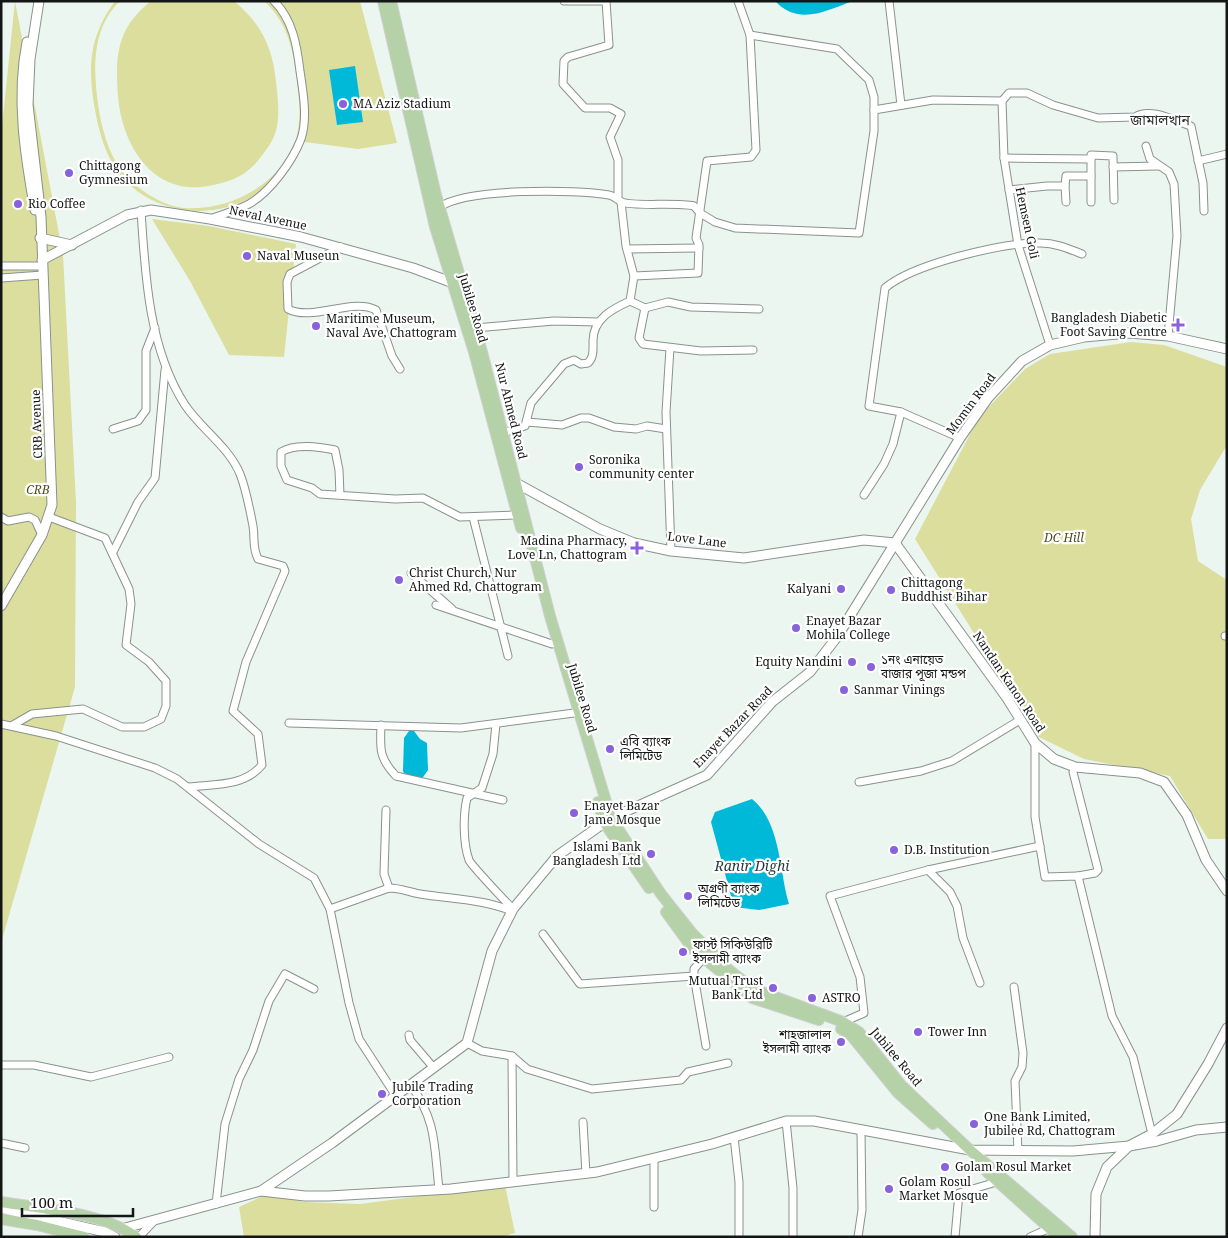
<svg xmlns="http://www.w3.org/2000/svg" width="1228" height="1238" font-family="'Noto Serif','Noto Sans Bengali',serif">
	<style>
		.green { fill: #dbde9d }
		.water { fill: #00b9d9 }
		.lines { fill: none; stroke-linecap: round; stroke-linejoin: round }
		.street-casing { stroke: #89928d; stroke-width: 9 }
		.secondary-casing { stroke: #89928d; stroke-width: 11 }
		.primary-casing { stroke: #d0d0d0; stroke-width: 12 }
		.street { stroke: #fff; stroke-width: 7 }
		.secondary { stroke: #fff; stroke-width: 9 }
		.primary { stroke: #b5d1a8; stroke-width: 10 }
		.poi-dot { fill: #8861dc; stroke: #fff; stroke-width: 2 }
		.labels { text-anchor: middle; stroke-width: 4.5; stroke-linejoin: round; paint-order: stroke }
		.poi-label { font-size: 12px; fill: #131614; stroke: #fff; text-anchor: start }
		.street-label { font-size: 12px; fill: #131614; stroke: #fff }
		.park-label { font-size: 12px; font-style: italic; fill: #4c4d22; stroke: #fff }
		.neighbourhood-label { font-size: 14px; fill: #272e2a; stroke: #fff }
		.water-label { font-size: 14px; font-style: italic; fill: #1f373d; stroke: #fff }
	</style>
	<rect width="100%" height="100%" fill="#ecf6f1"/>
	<g class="green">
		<polygon points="15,1 63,255 76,502 75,687 1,943 1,136"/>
		<path d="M 115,1 L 120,1 C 92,28 93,68 98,104 C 102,131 110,162 132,182 C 145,194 167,207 185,208 C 231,211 281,184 296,139 C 302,118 299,96 296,75 C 293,47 286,21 264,1 L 360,1 L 397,143 L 358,149 L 297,141 C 288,158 278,178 262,190 C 219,224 148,216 117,170 C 102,149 97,123 93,98 C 88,59 92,33 115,1 Z"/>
		<path d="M 151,1 L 234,1 C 261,23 273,48 276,82 C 278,99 280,115 276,131 C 272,144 262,156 253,166 C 242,177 229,182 213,185 C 155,199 122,147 118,96 C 115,55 117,28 151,1 Z"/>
		<polygon points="152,219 209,226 296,244 284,357 229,355 190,281"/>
		<polygon points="1131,342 1164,345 1227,367 1227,445 1200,490 1191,519 1198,561 1227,580 1227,839 1208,839 1170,776 1084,759 1039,737 915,539 979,417 1025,369 1050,354"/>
		<polygon points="505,1185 515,1233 501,1237 244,1237 239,1207 265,1195 304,1202 360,1204"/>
	</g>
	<g class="water">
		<path d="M 775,1 L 853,1 C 825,11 799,26 775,1 Z"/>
		<polygon points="355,66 363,122 337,125 329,70"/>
		<polygon points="409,731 414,731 420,739 427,743 428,770 421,780 404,773 403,771 404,738"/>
		<path d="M 752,799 C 781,822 779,871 789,904 L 759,910 L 734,907 L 711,822 L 715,812 Z"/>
	</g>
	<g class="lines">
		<g class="street-casing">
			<g id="street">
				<polyline points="564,1 605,1"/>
				<polyline points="606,1 609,45 568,57 564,61 563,84 585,108 610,108 621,114 610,137 618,160 618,198"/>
				<polyline points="889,1 901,105"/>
				<path d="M 1002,101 L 1009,93 L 1027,93 L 1053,105 L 1098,118 L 1135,117 C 1151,107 1175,121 1191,126 L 1203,183 L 1204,211"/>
				<polyline points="1002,101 1004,158 1018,245 1050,345"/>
				<polyline points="874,110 933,100 1002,101"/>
				<polyline points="1146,146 1150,159 1169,172 1174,184 1177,236 1168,336"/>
				<polyline points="1004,158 1091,159 1091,176 1066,176 1065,186"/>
				<polyline points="1091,159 1091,155 1113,156 1114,200"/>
				<polyline points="1198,161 1227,154"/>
				<polyline points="1113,167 1158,166"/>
				<polyline points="1009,190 1047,186 1065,186 1066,202"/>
				<polyline points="1091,202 1091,176"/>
				<path d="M 440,207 C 466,188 576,189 609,195 C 615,196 617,200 622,202 C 633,207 677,202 694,206 L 700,213 L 715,222 L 735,228 L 859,233 L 874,131 L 874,97 L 869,80 L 837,49 L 750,35"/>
				<path d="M 141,210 C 145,276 149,349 185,405 C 201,429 229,447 240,474 C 246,489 250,510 253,526 C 255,538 252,547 258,559 L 283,566 L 285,571 L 246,662 L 233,711 L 258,734 L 262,765 C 244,787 214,784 189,787"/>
				<path d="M 210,219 C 223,214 238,210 249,204 C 270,192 292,162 301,139 C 308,118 303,92 300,71 C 297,46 293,20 274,1"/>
				<path d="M 341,247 L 290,274 L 287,282 L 288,309 C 312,322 353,297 376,310 L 392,356 L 400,369"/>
				<polyline points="627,249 699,248"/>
				<polyline points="1,266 40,266"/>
				<polyline points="634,276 698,273 699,245 696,238 707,161 751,157 756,150 750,35 738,1"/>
				<polyline points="1,278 43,275"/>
				<polyline points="630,301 645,308 668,302 691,307 759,309"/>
				<polyline points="645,308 639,338 643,344 701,351 753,350"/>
				<polyline points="475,328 554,321 599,322"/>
				<polyline points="670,348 666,412 671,551"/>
				<polyline points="527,422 562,425 581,418 589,418 614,427 636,429 647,426 666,429"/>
				<polyline points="113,429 138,421 146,410 146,351 155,328"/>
				<path d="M 503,433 L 525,426 L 531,403 L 564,364 L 574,360 L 581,364 L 588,363 C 594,357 593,350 593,341 C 593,319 612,309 630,301 L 634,276 L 626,246 L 621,202"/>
				<path d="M 960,438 L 901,412 L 869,406 L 885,288 C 913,264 1004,242 1041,243 C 1056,243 1069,249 1082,254"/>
				<path d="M 340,495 L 339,470 L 335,450 C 319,447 296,443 281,452 L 281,466 L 287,480 L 312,488 L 320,494 L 395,499 L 423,498 L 460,517 L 517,515"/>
				<polyline points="864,495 884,464 893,444 901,412"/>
				<polyline points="1,517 8,521 29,517 35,520 42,535"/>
				<polyline points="473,517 508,656"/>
				<polyline points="113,552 138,502 155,478 165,370"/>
				<polyline points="411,573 452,609"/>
				<polyline points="436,605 552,644"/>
				<polyline points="1225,636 1227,636"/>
				<polyline points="289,723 461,728 574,713"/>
				<polyline points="1,724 56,736 155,768 177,779 259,844 314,878 330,909 349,1003 359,1039 396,1096"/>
				<path d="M 496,724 L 493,754 L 482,788 L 467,798 C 463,815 463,843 469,860 C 471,865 506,902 513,909"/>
				<polyline points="13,725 32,714 83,709 122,727 144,727 161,719 166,706 166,681 149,662 126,645 131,604 129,589 105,538 49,517"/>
				<path d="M 381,725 C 380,749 379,758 396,776 L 503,800"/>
				<polyline points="1035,743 1035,817 1045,877 1078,876 1112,1016 1133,1057 1152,1134"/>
				<polyline points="1075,767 1073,772 1098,870 1095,873 1078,876"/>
				<polyline points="859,782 921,771 952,761 1020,720"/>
				<polyline points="386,810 384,874 389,888"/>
				<polyline points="928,870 950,892 957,906 963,938 980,983"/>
				<path d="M 330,909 L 389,888 C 400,888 409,892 420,894 C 451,899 482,899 512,911"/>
				<polyline points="543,934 580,984 694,976"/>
				<polyline points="706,955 694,969 694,976 706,1046"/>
				<polyline points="1014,987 1023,1053 1022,1067 1015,1081 1018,1151"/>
				<polyline points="843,1022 864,1013 860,977 830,896 928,870 1040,846"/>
				<polyline points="409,1035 410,1040 433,1067"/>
				<polyline points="467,1043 482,1051 512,1056 527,1069 592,1089 681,1080 688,1072 728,1063"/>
				<polyline points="512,1056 513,1182"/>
				<polyline points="1,1065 34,1065 91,1077 169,1057"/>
				<path d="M 411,1085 C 437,1122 434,1146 439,1189"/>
				<polyline points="786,1121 793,1188 793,1237"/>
				<polyline points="583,1122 586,1174"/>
				<polyline points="734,1137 739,1182 739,1237"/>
				<polyline points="1,1143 25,1148"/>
				<polyline points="216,1204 225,1124 239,1079 253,1050 269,1001 285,974 314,989"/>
				<polyline points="654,1207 654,1159"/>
				<polyline points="139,1237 154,1221"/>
				<polyline points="858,1237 862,1210 861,1131"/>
				<polyline points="955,1237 959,1193 1000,1181"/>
				<polyline points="1030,1237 1052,1227"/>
			</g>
		</g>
		<g class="secondary-casing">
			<g id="secondary">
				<path d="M 27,42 C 16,98 25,155 35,210"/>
				<polyline points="40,238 72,245"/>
				<polyline points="42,260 127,215 151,210 210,219 301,237 413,268 456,284"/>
				<polyline points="512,485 516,483 600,529 634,543 671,551 744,558 864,540 895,543"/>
				<polyline points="895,543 1007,698 1035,743 1054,759 1075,767 1140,773 1164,782 1187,815 1206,860 1227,891"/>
				<polyline points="1,606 42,535 52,505 41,217 28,105 30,59 39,1"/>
				<polyline points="261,1191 305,1196 329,1196 451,1189 597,1172 712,1144 786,1121 814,1121 970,1150 1073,1151 1129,1146 1157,1141 1196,1130 1227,1127"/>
				<polyline points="1,1208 105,1232 115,1237"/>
				<polyline points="125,1228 261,1191 332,1143 467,1043 492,951 513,909 557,856 611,818 707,775 772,702 810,672 837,637 960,438 988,398 1022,361 1050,345 1084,337 1129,333 1168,336 1227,349"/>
				<polyline points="1095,1237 1096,1194 1107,1167 1129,1146 1152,1134 1177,1114 1208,1064 1227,1028"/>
			</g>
		</g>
		<g class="primary-casing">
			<g id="primary">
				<polyline points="383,1 435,227 474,352 521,528"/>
				<polyline points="391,1 436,195 482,352 550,616 611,818 661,894 692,933 729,970 754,989 843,1022 859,1032 901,1085 970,1150 1072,1237"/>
				<polyline points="598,802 604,822 649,888"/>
				<polyline points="666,912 693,949 752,998 819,1020"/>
				<polyline points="841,1029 850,1034 898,1093 933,1124"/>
				<polyline points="987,1172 1059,1237"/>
				<path d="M 1,1202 C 42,1209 103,1212 136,1237"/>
				<polyline points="1,1219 37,1225 84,1237"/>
			</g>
		</g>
		<use href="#street" class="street"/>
		<use href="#secondary" class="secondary"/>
		<use href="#primary" class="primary"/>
	</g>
	<g class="poi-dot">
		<circle cx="343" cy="104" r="5"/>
		<circle cx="69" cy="173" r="5"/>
		<circle cx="18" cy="204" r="5"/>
		<circle cx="247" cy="256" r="5"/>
		<path d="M1175.5 317.5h5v5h5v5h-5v5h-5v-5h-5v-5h5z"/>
		<circle cx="316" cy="326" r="5"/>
		<circle cx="579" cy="467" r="5"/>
		<path d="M634.5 540.5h5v5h5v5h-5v5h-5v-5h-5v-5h5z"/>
		<circle cx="399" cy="580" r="5"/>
		<circle cx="841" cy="589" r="5"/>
		<circle cx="891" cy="590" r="5"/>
		<circle cx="796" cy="628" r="5"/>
		<circle cx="852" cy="662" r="5"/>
		<circle cx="871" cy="667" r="5"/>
		<circle cx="844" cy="690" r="5"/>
		<circle cx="610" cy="749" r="5"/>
		<circle cx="574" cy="813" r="5"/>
		<circle cx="894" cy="850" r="5"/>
		<circle cx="651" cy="854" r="5"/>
		<circle cx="688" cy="896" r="5"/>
		<circle cx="683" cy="952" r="5"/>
		<circle cx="773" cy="988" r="5"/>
		<circle cx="812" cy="998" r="5"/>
		<circle cx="918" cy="1032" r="5"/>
		<circle cx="841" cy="1042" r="5"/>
		<circle cx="382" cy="1094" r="5"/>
		<circle cx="974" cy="1124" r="5"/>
		<circle cx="945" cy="1167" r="5"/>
		<circle cx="889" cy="1189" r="5"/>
	</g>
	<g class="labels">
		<g class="poi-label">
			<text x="353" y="108">MA Aziz Stadium</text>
			<text x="79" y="170">Chittagong<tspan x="79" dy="14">Gymnesium</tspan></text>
			<text x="28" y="208">Rio Coffee</text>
			<text x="257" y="260">Naval Museun</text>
			<text x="1167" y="322" text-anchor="end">Bangladesh Diabetic<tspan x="1167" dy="14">Foot Saving Centre</tspan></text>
			<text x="326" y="323">Maritime Museum,<tspan x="326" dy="14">Naval Ave, Chattogram</tspan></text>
			<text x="589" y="464">Soronika<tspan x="589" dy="14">community center</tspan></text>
			<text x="627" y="545" text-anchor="end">Madina Pharmacy,<tspan x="627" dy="14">Love Ln, Chattogram</tspan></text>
			<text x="409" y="577">Christ Church, Nur<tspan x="409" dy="14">Ahmed Rd, Chattogram</tspan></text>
			<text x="901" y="587">Chittagong<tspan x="901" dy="14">Buddhist Bihar</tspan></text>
			<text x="831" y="593" text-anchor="end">Kalyani</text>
			<text x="806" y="625">Enayet Bazar<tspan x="806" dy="14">Mohila College</tspan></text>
			<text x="881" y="664">১নং এনায়েত<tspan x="881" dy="14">বাজার পূজা মন্ডপ</tspan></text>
			<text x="842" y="666" text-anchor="end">Equity Nandini</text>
			<text x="854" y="694">Sanmar Vinings</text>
			<text x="620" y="746">এবি ব্যাংক<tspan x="620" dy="14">লিমিটেড</tspan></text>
			<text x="584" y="810">Enayet Bazar<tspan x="584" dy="14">Jame Mosque</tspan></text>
			<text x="641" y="851" text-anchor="end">Islami Bank<tspan x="641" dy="14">Bangladesh Ltd</tspan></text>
			<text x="904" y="854">D.B. Institution</text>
			<text x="698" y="893">অগ্রণী ব্যাংক<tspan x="698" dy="14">লিমিটেড</tspan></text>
			<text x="693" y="949">ফার্স্ট সিকিউরিটি<tspan x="693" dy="14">ইসলামী ব্যাংক</tspan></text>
			<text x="763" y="985" text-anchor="end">Mutual Trust<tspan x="763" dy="14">Bank Ltd</tspan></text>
			<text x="822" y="1002">ASTRO</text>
			<text x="928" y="1036">Tower Inn</text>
			<text x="831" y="1039" text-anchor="end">শাহজালাল<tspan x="831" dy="14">ইসলামী ব্যাংক</tspan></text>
			<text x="392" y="1091">Jubile Trading<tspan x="392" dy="14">Corporation</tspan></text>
			<text x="984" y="1121">One Bank Limited,<tspan x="984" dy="14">Jubilee Rd, Chattogram</tspan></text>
			<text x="955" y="1171">Golam Rosul Market</text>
			<text x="899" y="1186">Golam Rosul<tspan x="899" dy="14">Market Mosque</tspan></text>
		</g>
		<g class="street-label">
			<text transform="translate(268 218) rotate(12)" y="4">Neval Avenue</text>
			<text transform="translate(1027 223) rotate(78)" y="4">Hemsen Goli</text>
			<text transform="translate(473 308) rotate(73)" y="4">Jubilee Road</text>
			<text transform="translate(971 404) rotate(-53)" y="4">Momin Road</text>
			<text transform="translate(511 411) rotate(76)" y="4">Nur Ahmed Road</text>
			<text transform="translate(37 424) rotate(-92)" y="4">CRB Avenue</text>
			<text transform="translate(697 540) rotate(7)" y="4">Love Lane</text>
			<text transform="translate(1009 682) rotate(56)" y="4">Nandan Kanon Road</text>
			<text transform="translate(582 698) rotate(73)" y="4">Jubilee Road</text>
			<text transform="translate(733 727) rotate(-46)" y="4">Enayet Bazar Road</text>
			<text transform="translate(896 1057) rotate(50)" y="4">Jubilee Road</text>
		</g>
		<g class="park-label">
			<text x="38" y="494">CRB</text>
			<text x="1064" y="542">DC Hill</text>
		</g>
		<g class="neighbourhood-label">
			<text x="1160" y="125">জামালখান</text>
		</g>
		<g class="water-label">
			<text x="752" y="871">Ranir Dighi</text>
		</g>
	</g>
	<rect width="1228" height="1238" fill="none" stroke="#131614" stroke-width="5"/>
	<path d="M22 1208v8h111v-8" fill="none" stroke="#131614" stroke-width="2.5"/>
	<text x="30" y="1208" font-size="15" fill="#131614" stroke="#ffffff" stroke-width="4" paint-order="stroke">100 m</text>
</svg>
